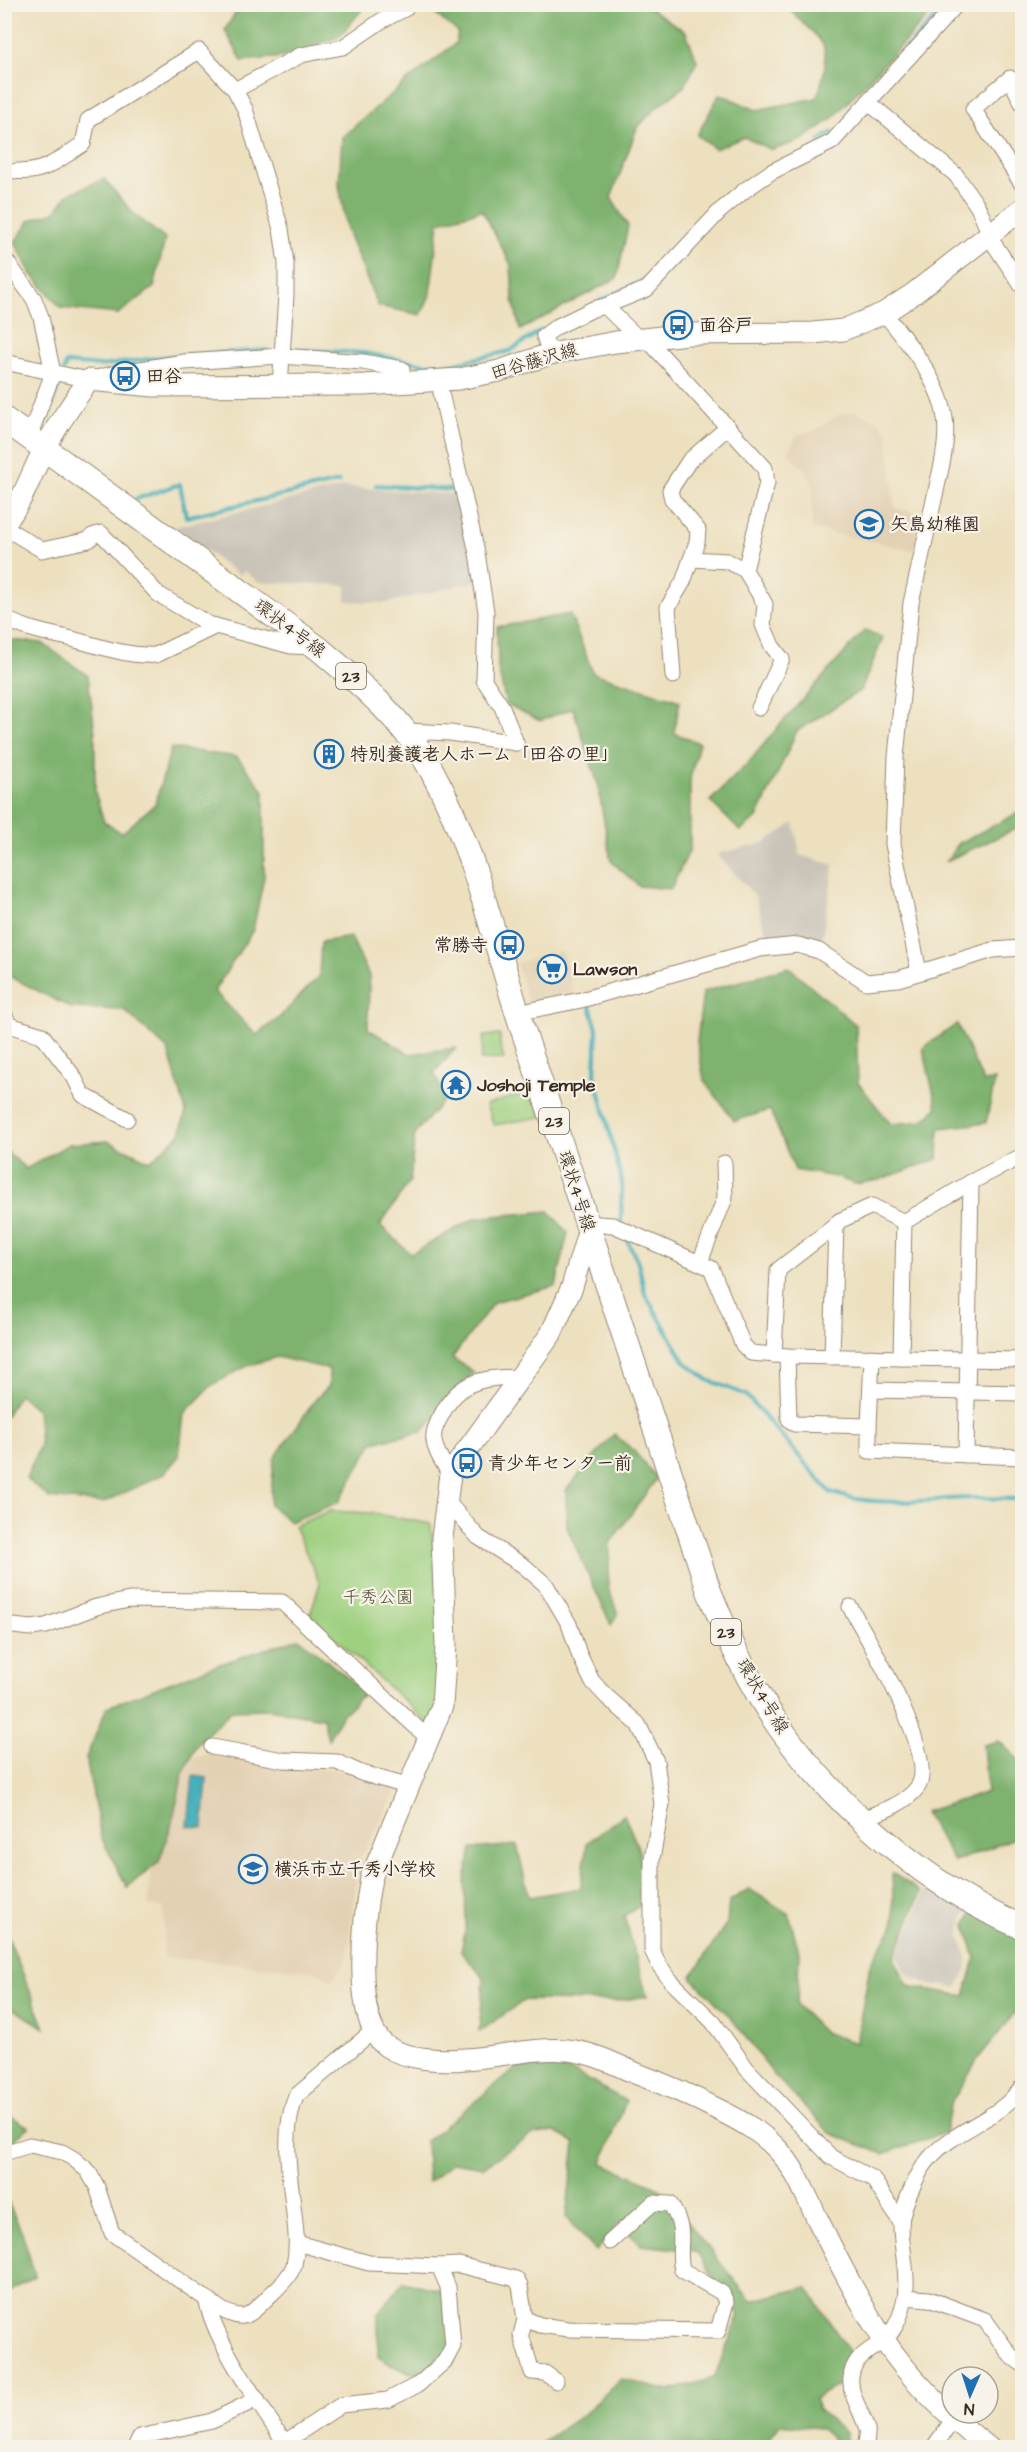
<svg xmlns="http://www.w3.org/2000/svg" width="1027" height="2452" font-family="'Architects Daughter','Klee One',sans-serif">
	<style>
		.built { fill: #e3d1b4 }
		.industrial { fill: #cac3b8 }
		.green { fill: #9ed080; stroke: #6c7d4f; stroke-width: 1.5 }
		.forest { fill: #7eb26e; stroke: #5c6e46; stroke-width: 1.5 }
		.water { fill: #3dadb9; stroke: #3c6c6c; stroke-width: 1.5 }
		.lines { fill: none; stroke-linecap: round; stroke-linejoin: round }
		.stream { stroke: #3dadb9; stroke-width: 4 }
		.street-casing { stroke: #94856e; stroke-width: 17 }
		.secondary-casing { stroke: #94856e; stroke-width: 23 }
		.primary-casing { stroke: #94856e; stroke-width: 26 }
		.street { stroke: #fff; stroke-width: 15 }
		.secondary { stroke: #fff; stroke-width: 21 }
		.primary { stroke: #fff; stroke-width: 24 }
		.labels { text-anchor: middle; stroke-width: 4.5; stroke-linejoin: round; paint-order: stroke }
		.shield { fill: #f7f3e8; stroke: #73665b; stroke-width: 1.5 }
		.shield-label { font-size: 16px; font-weight: bold; fill: #3b2a1e }
		.poi-label { font-size: 18px; font-weight: bold; fill: #3b2a1e; stroke: #f7f3e8; text-anchor: start }
		.street-label { font-size: 18px; fill: #3b2a1e; stroke: #f7f3e8 }
		.park-label { font-size: 18px; fill: #545436; stroke: #f7f3e8 }
	</style>
	<rect width="100%" height="100%" fill="#f7f3e8"/>
	<filter id="ink" filterUnits="userSpaceOnUse"><feTurbulence type="fractalNoise" baseFrequency=".0167" numOctaves="2"/><feDisplacementMap in="SourceGraphic" scale="12" xChannelSelector="R" yChannelSelector="G"/><feConvolveMatrix kernelMatrix="1 2 1 2 8 2 1 2 1" color-interpolation-filters="sRGB"/></filter>
	<filter id="wash" filterUnits="userSpaceOnUse"><feTurbulence type="fractalNoise" baseFrequency=".008" numOctaves="4" result="noise"/><feDisplacementMap in="SourceGraphic" scale="24" xChannelSelector="R" yChannelSelector="G"/><feGaussianBlur stdDeviation="1.35" result="paint"/><feColorMatrix in="noise" values="0 0 0 0 0 0 0 0 0 0 0 0 0 0 0 0 0 1.4 0 .05"/><feComposite in="paint" operator="in"/></filter>
	<g filter="url(#wash)">
		<rect width="100%" height="100%" fill="#ede0bf"/>
		<g class="built">
			<polygon points="856,412 880,422 888,433 895,508 927,515 919,547 914,550 812,529 812,483 805,469 787,453 798,434 814,431 838,415"/>
			<polygon points="561,951 574,993 528,1002 516,963"/>
			<polygon points="212,1753 286,1768 335,1769 392,1786 396,1792 358,1864 346,1962 331,1981 317,1971 164,1957 164,1908 148,1906 150,1874 144,1853 180,1762"/>
		</g>
		<g class="industrial">
			<polygon points="345,487 460,495 477,581 386,603 346,601 346,585 258,582 245,571 239,575 175,527"/>
			<polygon points="794,823 800,855 834,865 821,944 789,938 769,942 755,896 717,854 764,843"/>
			<polygon points="926,1889 969,1908 962,1921 959,1936 967,1955 966,1970 957,1988 926,1983 908,1975 897,1956"/>
		</g>
		<g class="green">
			<polygon points="500,1035 500,1045 504,1059 481,1060 484,1036"/>
			<polygon points="533,1091 542,1117 494,1125 486,1105"/>
			<polygon points="330,1511 369,1513 431,1524 441,1625 440,1701 429,1724 310,1615 320,1583 294,1526"/>
		</g>
		<g class="forest">
			<polygon points="240,5 366,5 339,37 283,57 242,61 225,30"/>
			<polygon points="407,5 645,5 686,32 697,61 685,86 655,109 637,128 611,198 628,226 617,278 520,330 513,299 511,265 482,210 439,222 430,295 421,315 378,306 347,230 339,185 342,137 407,81 456,43 458,32 431,11"/>
			<path d="M 788,5 L 939,5 L 832,119 L 802,140 L 772,150 L 744,137 L 715,149 L 697,135 L 720,94 L 756,110 L 817,98 C 822,82 832,53 819,39 C 808,25 797,22 788,5 Z"/>
			<polygon points="104,179 133,213 165,239 154,287 118,314 61,308 30,272 15,242 30,220 55,212 68,194"/>
			<polygon points="570,614 593,673 680,701 674,733 699,743 690,779 690,849 671,889 639,886 611,861 597,781 573,708 540,721 506,704 498,668 497,627"/>
			<polygon points="865,630 883,638 861,690 797,731 757,818 740,831 710,801 749,762 779,726"/>
			<polygon points="11,640 42,643 88,676 95,733 95,792 104,822 122,833 155,804 171,748 237,757 264,791 264,877 253,930 214,991 256,1035 278,1019 319,976 321,942 351,937 369,976 368,1029 410,1054 456,1048 434,1073 446,1098 415,1133 410,1181 380,1225 411,1254 475,1218 549,1211 568,1233 556,1286 494,1302 452,1358 474,1372 422,1432 373,1442 339,1502 290,1522 270,1505 274,1459 316,1399 329,1386 329,1369 277,1357 245,1367 212,1385 184,1414 179,1456 164,1474 103,1503 49,1498 26,1478 40,1445 37,1410 19,1394 5,1417 5,1150 26,1169 69,1144 108,1141 150,1161 180,1134 186,1112 168,1050 124,1010 71,1008 5,974 4,645"/>
			<polygon points="1022,811 1022,826 946,861 959,843"/>
			<polygon points="789,967 856,1025 858,1083 891,1124 922,1121 937,1108 923,1048 957,1024 983,1081 995,1080 986,1123 939,1128 938,1159 879,1180 855,1184 836,1177 795,1170 770,1110 734,1121 704,1080 697,1042 703,992"/>
			<polygon points="614,1434 633,1450 657,1478 610,1543 608,1587 618,1614 611,1625 567,1528 566,1490"/>
			<polygon points="299,1638 365,1692 341,1716 328,1740 323,1718 268,1709 232,1710 198,1743 183,1773 172,1822 159,1862 127,1887 101,1837 86,1758 107,1707 208,1668"/>
			<polygon points="999,1741 1022,1763 1022,1835 954,1862 924,1812 987,1792 983,1745"/>
			<path d="M 624,1815 C 641,1853 647,1862 641,1905 L 624,1916 L 647,1996 L 618,2001 L 525,2000 L 479,2032 L 484,1978 L 461,1952 L 466,1926 L 465,1878 L 472,1849 L 517,1845 L 529,1897 L 581,1888 L 587,1843 Z"/>
			<polygon points="892,1873 921,1892 894,1958 908,1986 965,1996 975,1959 966,1925 974,1911 1022,1934 1022,2004 977,2060 950,2105 945,2133 883,2154 830,2133 774,2075 732,2019 691,1977 727,1923 729,1901 749,1889 789,1914 799,1952 797,2006 823,2032 856,2043 870,1965 894,1925"/>
			<polygon points="5,1930 45,2028 5,2004"/>
			<polygon points="519,2066 563,2066 626,2101 602,2163 660,2188 751,2301 807,2287 852,2356 842,2383 814,2399 818,2409 845,2433 848,2447 842,2447 820,2428 780,2424 763,2447 535,2447 585,2413 621,2379 669,2391 714,2378 739,2315 696,2251 641,2245 619,2223 596,2251 566,2218 575,2143 554,2131 531,2135 483,2167 453,2162 428,2182 426,2141"/>
			<polygon points="4,2112 29,2127 5,2148 4,2148"/>
			<polygon points="4,2194 22,2232 35,2276 5,2295"/>
			<path d="M 403,2282 L 441,2290 L 459,2328 L 455,2363 C 413,2378 416,2378 378,2357 L 378,2314 Z"/>
		</g>
		<polygon class="water" points="193,1776 207,1778 203,1828 188,1826"/>
		<g class="lines">
			<g class="stream">
				<polyline points="849,112 941,11"/>
				<polyline points="819,141 833,132"/>
				<polyline points="599,301 646,279"/>
				<polyline points="285,349 363,353 425,364 447,365 510,351 542,330"/>
				<polyline points="64,370 66,363 101,366 170,356 266,350"/>
				<polyline points="44,424 62,377"/>
				<polyline points="376,485 456,490"/>
				<polyline points="136,499 180,484 186,517 339,482"/>
				<polyline points="16,529 24,519 35,494"/>
				<polyline points="4,544 12,535"/>
				<polyline points="590,1006 597,1029 595,1074 622,1182 621,1224"/>
				<path d="M 624,1234 L 638,1262 L 645,1294 L 685,1362 L 708,1380 L 746,1395 L 830,1492 C 877,1509 923,1499 972,1498 C 989,1498 1006,1499 1022,1499"/>
			</g>
		</g>
	</g>
	<g filter="url(#ink)">
		<g class="lines">
			<g class="street-casing">
				<g id="street">
					<polyline points="235,90 301,55 343,47 381,21 406,8"/>
					<polyline points="868,102 956,175 978,207 994,244 1022,286"/>
					<polyline points="1022,103 1010,78 973,109 1022,184"/>
					<path d="M 16,171 C 43,175 62,157 83,144 L 88,120 L 199,51 L 235,90 L 245,109 L 281,229 L 286,263 L 286,295 L 280,386"/>
					<polyline points="4,258 34,299 41,317 53,373 29,437"/>
					<polyline points="605,306 639,339"/>
					<path d="M 884,313 C 907,341 940,381 945,418 C 947,433 945,449 942,464 L 911,603 L 896,757 L 893,844 L 919,972"/>
					<polyline points="646,338 765,468 767,483 745,570 765,604 763,625 772,646 782,659 759,708"/>
					<polyline points="550,354 544,336 556,327 593,309 605,306 647,289 720,211 745,190 771,172 832,142 957,4"/>
					<polyline points="4,362 89,380 116,373 184,362 281,356 363,362 402,369 402,382"/>
					<polyline points="440,380 441,393 477,553 486,612 484,680 502,707 516,743"/>
					<polyline points="4,527 42,550 89,540 92,536 101,533 158,594 208,624 291,646 315,647"/>
					<polyline points="691,559 727,561 745,570"/>
					<path d="M 4,618 C 25,629 46,633 68,638 C 97,645 126,657 156,655 L 216,626"/>
					<polyline points="673,676 668,607 683,582 697,542 698,530 672,499 670,490 689,461 728,427"/>
					<polyline points="406,731 450,733 516,743"/>
					<polyline points="4,1013 9,1025 42,1035 74,1077 83,1095 127,1119"/>
					<polyline points="517,1013 581,1000 760,949 798,945 819,951 866,982 898,979 993,950 1022,948"/>
					<polyline points="589,1229 598,1224 613,1225 711,1268 743,1345 751,1353 787,1356 1022,1360"/>
					<polyline points="700,1262 725,1198 724,1163"/>
					<polyline points="774,1355 778,1270 836,1225"/>
					<polyline points="787,1356 789,1419 794,1424 869,1426 869,1451 1022,1457"/>
					<polyline points="832,1357 836,1225 839,1221 872,1206 904,1222 971,1182 1022,1156"/>
					<polyline points="901,1358 904,1222"/>
					<polyline points="871,1390 1022,1393"/>
					<polyline points="869,1426 872,1357"/>
					<polyline points="966,1455 971,1182"/>
					<path d="M 450,1474 C 444,1464 435,1452 434,1440 C 432,1432 438,1421 442,1414 C 460,1379 484,1378 520,1377"/>
					<polyline points="445,1499 478,1537 524,1566 546,1585 569,1624 579,1654 592,1681 607,1697 638,1724 656,1761 662,1804 652,1859 652,1950 659,1965 671,1981 713,2022 747,2069 831,2157 873,2179 901,2223"/>
					<path d="M 850,1607 C 867,1637 940,1760 917,1788 C 905,1804 879,1813 861,1819"/>
					<polyline points="4,1625 31,1628 46,1626 96,1607 129,1600 282,1602 430,1740"/>
					<polyline points="212,1747 283,1760 337,1762 361,1773 410,1787"/>
					<path d="M 4,2153 L 30,2145 L 62,2152 L 74,2159 L 88,2171 L 97,2187 L 112,2233 L 222,2310 C 244,2321 248,2317 265,2300 C 275,2290 289,2279 294,2265 C 298,2248 296,2231 294,2214 C 290,2175 281,2135 296,2096 L 374,2030"/>
					<polyline points="439,2266 459,2265 516,2279 520,2286 525,2319 521,2335 532,2372 545,2373 556,2381"/>
					<polyline points="905,2297 929,2299 985,2320 1011,2356 1022,2364"/>
					<path d="M 206,2298 C 214,2342 260,2404 285,2443"/>
					<path d="M 525,2319 L 540,2325 L 568,2329 L 718,2331 L 726,2302 L 722,2293 L 682,2270 C 676,2242 689,2234 670,2204 L 653,2203 L 610,2242"/>
					<polyline points="140,2448 137,2443 140,2437 212,2421 257,2399"/>
					<polyline points="276,2448 341,2405 388,2400 419,2384 445,2361 453,2346 448,2287 439,2266 369,2263 297,2243"/>
					<path d="M 865,2448 C 866,2442 868,2435 867,2430 C 863,2413 849,2395 851,2378 C 853,2350 883,2349 894,2328 C 899,2321 903,2307 905,2298 C 909,2274 901,2249 901,2225 C 901,2209 918,2171 929,2159 C 954,2129 999,2120 1022,2087"/>
					<polyline points="933,2448 953,2420"/>
				</g>
			</g>
			<g class="secondary-casing">
				<g id="secondary">
					<path d="M 4,523 C 23,503 31,473 44,450 C 57,425 73,402 89,380 L 153,386 L 365,385 L 459,379 L 499,371 L 550,354 L 616,342 L 688,334 L 813,333 L 843,330 L 884,313 L 913,294 L 1022,209"/>
					<path d="M 589,1229 L 572,1287 L 551,1334 L 450,1474 L 442,1538 L 446,1644 L 442,1706 L 371,1878 C 364,1915 351,2021 386,2046 C 406,2060 442,2061 466,2059 C 499,2057 534,2047 567,2050 C 591,2052 613,2063 635,2073 C 664,2084 692,2096 719,2110 C 741,2121 763,2133 779,2151 C 797,2170 807,2199 819,2222 C 838,2261 858,2300 882,2337 C 910,2380 948,2416 989,2448"/>
				</g>
			</g>
			<g class="primary-casing">
				<path id="primary" d="M 4,419 L 318,648 C 361,684 406,722 433,773 C 477,853 495,947 524,1033 C 586,1219 648,1405 709,1591 C 728,1638 749,1684 778,1725 C 834,1805 931,1890 1022,1927"/>
			</g>
			<use href="#street" class="street"/>
			<use href="#secondary" class="secondary"/>
			<use href="#primary" class="primary"/>
		</g>
	</g>
	<defs>
		<g id="bus-ring" transform="scale(1.5)"><circle r="9.5" fill="#f7f3e8" stroke="#1f6fb2" stroke-width="1.5"/><path d="M-5-6H5V4H4V6H2V4H-2V6H-4V4H-5ZM-3.5-4V0h7V-4ZM-3.5 1.2v1.5H-2V1.2ZM2 1.2v1.5H3.5V1.2Z" fill="#1f6fb2"/></g>
		<g id="school-ring" transform="scale(1.5)"><circle r="9.5" fill="#f7f3e8" stroke="#1f6fb2" stroke-width="1.5"/><path d="M0-5L7-2L0 1L-7-2ZM-4 1L0 2.5L4 1V4Q0 6-4 4Z" fill="#1f6fb2"/></g>
		<g id="building-ring" transform="scale(1.5)"><circle r="9.5" fill="#f7f3e8" stroke="#1f6fb2" stroke-width="1.5"/><path d="M-4-6H4V6H1V3H-1V6H-4ZM-2.5-4.3h1.7v1.8h-1.7ZM.8-4.3h1.7v1.8H.8ZM-2.5-1h1.7V.8h-1.7ZM.8-1h1.7V.8H.8Z" fill="#1f6fb2"/></g>
		<g id="supermarket-ring" transform="scale(1.5)"><circle r="9.5" fill="#f7f3e8" stroke="#1f6fb2" stroke-width="1.5"/><path d="M-6-5.5h2.5l.6 2H6L4.5 2H-2.5L-4.4-4H-6ZM-1.5 3.2a1.3 1.3 0 1 0 .1 0ZM3 3.2a1.3 1.3 0 1 0 .1 0Z" fill="#1f6fb2"/></g>
		<g id="temple-ring" transform="scale(1.5)"><circle r="9.5" fill="#f7f3e8" stroke="#1f6fb2" stroke-width="1.5"/><path d="M0-6L5-2H3V0L6.5 2.5H4V6H1.5V3h-3V6H-4V2.5H-6.5L-3 0V-2H-5Z" fill="#1f6fb2"/></g>
	</defs>
	<g fill-rule="evenodd">
		<use href="#bus-ring" x="678" y="325"/>
		<use href="#bus-ring" x="125" y="376"/>
		<use href="#school-ring" x="869" y="524"/>
		<use href="#building-ring" x="329" y="754"/>
		<use href="#bus-ring" x="509" y="945"/>
		<use href="#supermarket-ring" x="552" y="969"/>
		<use href="#temple-ring" x="456" y="1085"/>
		<use href="#bus-ring" x="467" y="1463"/>
		<use href="#school-ring" x="253" y="1869"/>
	</g>
	<g class="labels">
		<g class="shield">
			<rect x="336" y="663" width="30" height="26" rx="4.5"/>
			<rect x="539" y="1108" width="30" height="26" rx="4.5"/>
			<rect x="711" y="1619" width="30" height="26" rx="4.5"/>
		</g>
		<g class="shield-label">
			<text x="351" y="682">23</text>
			<text x="554" y="1127">23</text>
			<text x="726" y="1638">23</text>
		</g>
		<g class="poi-label">
			<text x="699" y="331">面谷戸</text>
			<text x="146" y="382">田谷</text>
			<text x="890" y="530">矢島幼稚園</text>
			<text x="350" y="760">特別養護老人ホーム「田谷の里」</text>
			<text x="488" y="951" text-anchor="end">常勝寺</text>
			<text x="573" y="975">Lawson</text>
			<text x="477" y="1091">Joshoji Temple</text>
			<text x="488" y="1469">青少年センター前</text>
			<text x="274" y="1875">横浜市立千秀小学校</text>
		</g>
		<g class="street-label">
			<text transform="translate(534 361) rotate(-16)" y="6">田谷藤沢線</text>
			<text transform="translate(290 628) rotate(37)" y="6">環状4号線</text>
			<text transform="translate(577 1191) rotate(72)" y="6">環状4号線</text>
			<text transform="translate(763 1696) rotate(59)" y="6">環状4号線</text>
		</g>
		<g class="park-label">
			<text x="378" y="1603">千秀公園</text>
		</g>
	</g>
	<rect width="1027" height="2452" fill="none" stroke="#f7f3e8" stroke-width="24"/>
	<g transform="translate(970 2395) rotate(183)"><circle r="28" fill="#f7f3e8" stroke="#aca397" stroke-width="1.5"/>
	<path d="M0-4.5L10 22L0 15L-10 22Z" fill="#1f6fb2"/>
	<text y="-9" font-size="16" font-weight="bold" text-anchor="middle" fill="#3b2a1e">N</text>
	</g>
</svg>
